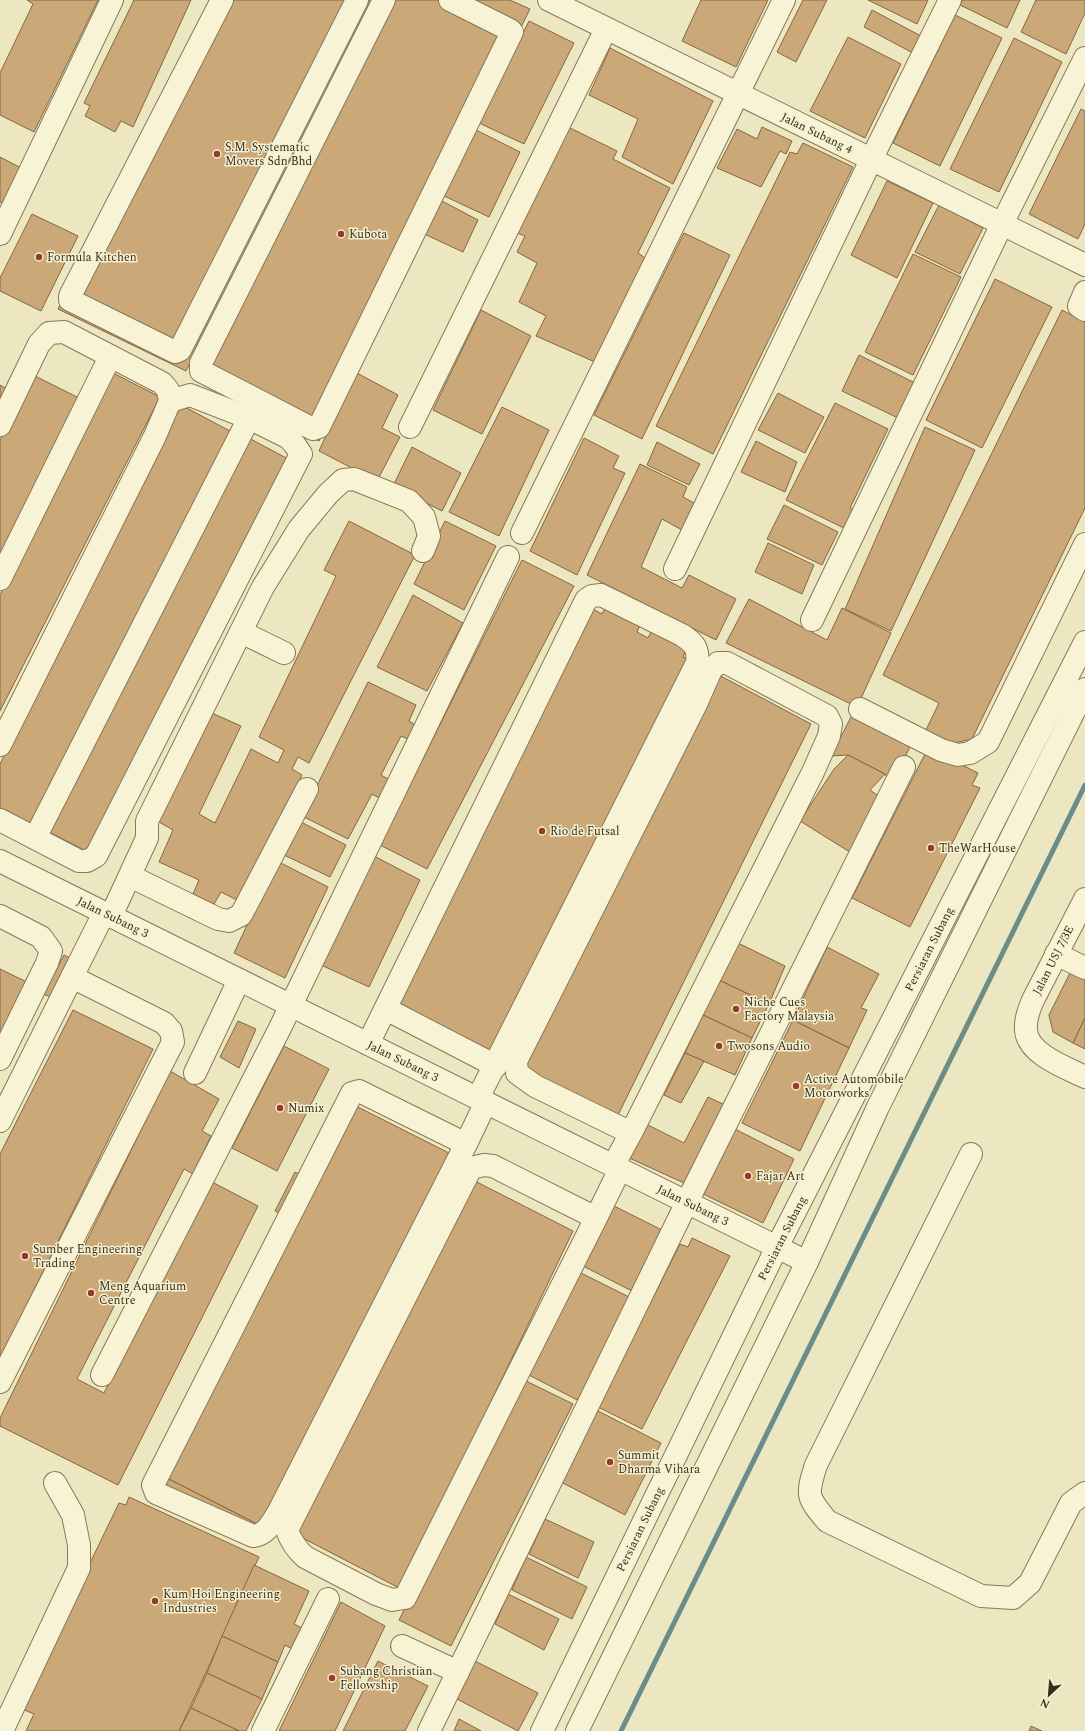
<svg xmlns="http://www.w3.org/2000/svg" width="1085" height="1731" font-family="Spectral,serif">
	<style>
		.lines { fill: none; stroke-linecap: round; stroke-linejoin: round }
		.stream { stroke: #6b8d8a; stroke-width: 5 }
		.building { fill: #cba877; stroke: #85663f }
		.minor-casing { stroke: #867859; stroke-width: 24 }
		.minor { stroke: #f8f3d4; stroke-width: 22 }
		.poi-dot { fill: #943b2a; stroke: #f5f0d0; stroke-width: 1.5 }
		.labels { text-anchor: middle; stroke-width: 3; stroke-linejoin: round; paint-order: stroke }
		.street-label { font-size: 12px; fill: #362d1d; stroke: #f5f0d0 }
		.poi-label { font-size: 12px; fill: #362d1d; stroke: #f5f0d0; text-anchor: start }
	</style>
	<rect width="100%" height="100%" fill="#ede7c1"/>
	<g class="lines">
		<polyline class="stream" points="621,1731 1085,785"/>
	</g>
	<g class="building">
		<polygon points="27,0 98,0 34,132 0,115 0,73 33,4"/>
		<polygon points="134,0 191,0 133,127 121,121 115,132 85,116 90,106 84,103"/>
		<polygon points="216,0 376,0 186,371 58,309"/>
		<polygon points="384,0 510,0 530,9 375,321 319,441 192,375"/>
		<polygon points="701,0 768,0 736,67 682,41"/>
		<polygon points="803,0 827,0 796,62 777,52"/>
		<polygon points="868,0 928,0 917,24"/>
		<polygon points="962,0 1020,0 1007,28 960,5"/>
		<polygon points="1036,0 1085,0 1085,13 1066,54 1021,32"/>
		<polygon points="872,10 921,36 913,53 864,27"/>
		<polygon points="955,15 1002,38 940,166 893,143"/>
		<polygon points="529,21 574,43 524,144 479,123"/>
		<polygon points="848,37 901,64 865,138 810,111"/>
		<polygon points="1014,38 1062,62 999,192 950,169"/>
		<polygon points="610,48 713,101 673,184 622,157 638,119 589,95"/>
		<polygon points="1081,109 1085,111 1085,224 1078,239 1029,214"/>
		<polygon points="568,127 617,151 613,159 670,188 638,253 645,258 595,362 536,336 546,316 519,302 537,263 517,252 525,236 517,233"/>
		<polygon points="762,127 792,141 786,154 780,151 761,187 717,168 737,129 757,139"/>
		<polygon points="474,129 520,152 489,217 442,195"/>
		<polygon points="803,143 853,167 713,454 656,426 790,152 797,154"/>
		<polygon points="0,157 25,170 6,205 0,202"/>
		<polygon points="887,181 933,203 897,278 851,255"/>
		<polygon points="440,200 478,220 463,252 422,233"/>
		<polygon points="939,205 983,228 960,274 915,252"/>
		<polygon points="32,214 78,236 41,311 0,291 0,278"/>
		<polygon points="684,233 730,255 642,439 594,415"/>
		<polygon points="913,254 961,277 913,375 865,352"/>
		<polygon points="995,279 1052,307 982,448 926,420"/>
		<polygon points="481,310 531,336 482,434 433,410"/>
		<polygon points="1062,310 1085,322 1085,508 972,739 950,744 925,732 939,703 883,675"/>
		<polygon points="859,355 915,383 898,418 842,391"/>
		<polygon points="355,372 398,395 382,428 400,437 377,481 319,451"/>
		<polygon points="113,373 160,397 0,711 0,595"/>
		<polygon points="33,375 83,400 0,564 0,440"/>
		<polygon points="0,385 7,389 0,403"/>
		<polygon points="778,393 824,417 805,453 758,430"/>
		<polygon points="835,403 888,429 850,508 857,512 848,530 786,500"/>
		<polygon points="181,405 230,431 32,826 0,810 0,764"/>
		<polygon points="502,407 549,430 499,536 449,512"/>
		<polygon points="925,427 975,450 891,631 845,609"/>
		<polygon points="245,436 290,460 92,854 45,830"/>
		<polygon points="584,438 619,456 613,468 625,473 577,575 530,551"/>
		<polygon points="756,441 797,462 785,492 741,472"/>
		<polygon points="657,442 700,464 689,485 647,465"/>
		<polygon points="412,447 461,473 442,511 393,486"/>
		<polygon points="640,464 687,487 683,497 694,503 682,530 662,519 641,567 682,588 689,575 736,599 716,640 587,575"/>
		<polygon points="784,505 838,532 822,565 767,539"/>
		<polygon points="349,521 415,555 309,763 298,757 292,769 302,775 241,902 221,892 214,904 193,894 199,880 159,862 173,830 159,822 205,710 241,726 199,814 215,823 251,749 278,763 284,750 259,737 336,576 324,570"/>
		<polygon points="445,521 496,546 464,610 414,584"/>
		<polygon points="768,543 814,565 802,594 755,572"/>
		<polygon points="522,560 574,586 427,869 380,845"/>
		<polygon points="413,595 463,623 427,691 377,667"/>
		<polygon points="749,599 827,640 842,608 891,633 857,707 726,643"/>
		<polygon points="607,604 641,623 637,632 648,638 653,628 687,648 683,657 690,660 493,1053 393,1002 591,608 602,614"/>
		<polygon points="715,673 811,724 617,1117 519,1067"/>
		<polygon points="368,682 416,705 409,721 417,726 410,740 401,736 381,775 390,780 381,799 372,794 348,839 302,816"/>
		<polygon points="852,715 911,745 891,785 885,774 848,755 831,756"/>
		<polygon points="928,748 978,773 972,785 980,788 910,927 852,898"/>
		<polygon points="848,755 885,774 870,790 884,800 853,854 800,821 834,769"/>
		<polygon points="299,821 346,845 330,877 282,854"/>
		<polygon points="372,855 420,880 369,987 321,965"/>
		<polygon points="277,861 328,887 285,978 234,953"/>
		<polygon points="736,942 785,966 769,1004 719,980"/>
		<polygon points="827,947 879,974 861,1008 867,1010 849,1048 793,1020"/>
		<polygon points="64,955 76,961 56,999 43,994"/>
		<polygon points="0,969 29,983 0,1042"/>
		<polygon points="1072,969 1085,975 1085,1018 1073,1043 1053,1032 1049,1015"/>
		<polygon points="719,980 769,1004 752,1038 703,1015"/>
		<polygon points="73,1010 153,1049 0,1359 0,1154"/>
		<polygon points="703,1015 752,1038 735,1075 685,1053"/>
		<polygon points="1085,1018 1085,1049 1073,1043"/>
		<polygon points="793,1020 849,1048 800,1151 742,1123"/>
		<polygon points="238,1021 256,1029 239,1068 220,1057"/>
		<polygon points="284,1046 329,1069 277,1171 232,1148"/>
		<polygon points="685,1053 704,1061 681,1103 664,1095"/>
		<polygon points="170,1071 219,1099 202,1131 211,1136 193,1174 184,1169 77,1379 104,1393 212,1182 258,1206 118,1485 0,1426 0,1418"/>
		<polygon points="708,1097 727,1106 699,1168 692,1166 684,1183 627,1157 644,1123 684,1143"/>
		<polygon points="350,1103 449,1153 261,1526 161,1475"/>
		<polygon points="733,1128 794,1159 763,1223 701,1193"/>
		<polygon points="295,1172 311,1180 291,1219 275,1211"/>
		<polygon points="469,1178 573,1231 401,1589 291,1532"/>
		<polygon points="614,1206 664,1231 632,1291 583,1266"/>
		<polygon points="692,1238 730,1256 642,1429 598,1407 680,1244 688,1247"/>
		<polygon points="575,1270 637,1301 587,1405 525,1373"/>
		<polygon points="520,1378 573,1404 451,1646 399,1620"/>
		<polygon points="594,1409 661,1443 625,1515 561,1482"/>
		<polygon points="161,1475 261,1526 251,1547 151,1496"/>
		<polygon points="129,1497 259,1557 179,1731 26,1731 34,1714 20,1708 119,1503 126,1505"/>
		<polygon points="545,1519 594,1542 578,1578 529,1554"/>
		<polygon points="526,1557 587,1587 572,1619 512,1590"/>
		<polygon points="254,1565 309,1591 294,1624 304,1629 294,1650 285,1645 278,1662 222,1636"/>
		<polygon points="508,1594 559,1619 544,1650 495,1624"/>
		<polygon points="341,1602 385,1626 335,1731 279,1731"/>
		<polygon points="222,1636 278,1662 262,1699 207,1673"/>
		<polygon points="378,1661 428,1686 405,1731 343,1731"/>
		<polygon points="475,1661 538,1693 518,1731 457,1699"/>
		<polygon points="207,1673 262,1699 246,1731 239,1731 191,1708"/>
		<polygon points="191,1708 239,1731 179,1731"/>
		<polygon points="459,1719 481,1731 454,1731"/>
		<polygon points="1031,1726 1042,1731 1029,1731"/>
	</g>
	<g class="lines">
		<g class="minor-casing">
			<g id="minor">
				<polyline points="222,0 70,296 70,300 175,352 180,350 357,0"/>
				<polyline points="384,0 201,363 201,371 313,429 319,427 512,32 510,30 450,0"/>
				<polyline points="549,0 1085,265"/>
				<polyline points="0,234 112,0"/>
				<polyline points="1085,292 1079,306 1085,310"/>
				<polyline points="0,425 39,344 49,333 64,332 162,383 168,390 170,401 155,436 0,745"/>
				<polyline points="410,427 606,29"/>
				<polyline points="522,533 784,0"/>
				<polyline points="675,569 871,160 950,0"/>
				<polyline points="0,579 110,357"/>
				<polyline points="812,620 1002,224 1085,58"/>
				<polyline points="241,632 284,653"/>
				<polyline points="860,709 941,750 958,755 970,753 988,742 1085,544"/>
				<polyline points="0,820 79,861 87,861 96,856 301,454 295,445 289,438 249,418 190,395 170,401"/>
				<polyline points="35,838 249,418"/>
				<polyline points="0,861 807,1262"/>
				<polyline points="130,876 218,919 229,921 241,915 307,789"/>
				<path d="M 1085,899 L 1033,1000 C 1029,1009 1025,1020 1026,1030 C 1027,1054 1067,1068 1085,1077"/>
				<polyline points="0,916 41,937 51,951 47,963 0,1059"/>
				<polyline points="111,916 147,838 147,821 263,587 299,529 328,494 343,480 354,479 409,501 424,517 429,536 423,551"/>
				<polyline points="1056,954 1085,968"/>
				<polyline points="386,1009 496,1066"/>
				<path d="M 368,1044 L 586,600 L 592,596 L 601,595 L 682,635 C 694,643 699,648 697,663 L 478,1098"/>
				<polyline points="195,1073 239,980"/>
				<polyline points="0,1121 104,913"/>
				<path d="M 466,1144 L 359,1091 L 352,1093 L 153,1485 L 156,1493 L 253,1536 C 266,1535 271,1524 278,1513 L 466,1144 L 486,1102"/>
				<path d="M 971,1154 L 816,1465 C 806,1496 807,1497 827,1521 L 981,1596 L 1013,1598 L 1030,1583 L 1071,1503 L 1085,1493"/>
				<polyline points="613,1166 631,1133 813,772 829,736 831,724 827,716 727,663 718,663 711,670 696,704 516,1061 517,1073 535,1086 631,1133"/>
				<path d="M 596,1218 L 493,1166 L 484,1165 L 471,1168 L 287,1530 C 291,1542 296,1549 305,1557 L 376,1594 L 392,1600 L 405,1598 L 596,1218 L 620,1169"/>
				<polyline points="102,1375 279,1030 508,557"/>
				<polyline points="0,1382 173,1042 171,1031 164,1023 72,977"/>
				<polyline points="402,1646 458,1672"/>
				<polyline points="2,1731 79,1568 79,1545 73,1515 55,1483"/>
				<polyline points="263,1731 328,1599"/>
				<polyline points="429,1731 687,1202 904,767"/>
				<polyline points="542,1731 777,1247 1085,642"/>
				<polyline points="577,1731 807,1262 878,1107 1085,689"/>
			</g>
		</g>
		<use href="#minor" class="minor"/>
	</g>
	<g class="poi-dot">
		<circle cx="217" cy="154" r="4"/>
		<circle cx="341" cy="234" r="4"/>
		<circle cx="39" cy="257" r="4"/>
		<circle cx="542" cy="831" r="4"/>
		<circle cx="931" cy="848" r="4"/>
		<circle cx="736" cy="1009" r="4"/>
		<circle cx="719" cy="1046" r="4"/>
		<circle cx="796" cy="1086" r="4"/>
		<circle cx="280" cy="1108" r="4"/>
		<circle cx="748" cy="1176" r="4"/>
		<circle cx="25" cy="1256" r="4"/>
		<circle cx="91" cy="1293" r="4"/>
		<circle cx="610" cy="1462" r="4"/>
		<circle cx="155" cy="1601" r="4"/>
		<circle cx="332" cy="1678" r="4"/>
	</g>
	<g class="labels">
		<g class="street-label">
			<text transform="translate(817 133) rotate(26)" y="4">Jalan Subang 4</text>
			<text transform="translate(113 917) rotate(26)" y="4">Jalan Subang 3</text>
			<text transform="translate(929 949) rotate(-63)" y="4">Persiaran Subang</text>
			<text transform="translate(1053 960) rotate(-63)" y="4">Jalan USJ 7/3E</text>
			<text transform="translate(403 1061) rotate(26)" y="4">Jalan Subang 3</text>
			<text transform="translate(693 1205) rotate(26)" y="4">Jalan Subang 3</text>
			<text transform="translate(782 1238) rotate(-63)" y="4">Persiaran Subang</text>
			<text transform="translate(640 1529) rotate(-64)" y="4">Persiaran Subang</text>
		</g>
		<g class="poi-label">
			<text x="225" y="151">S.M. Systematic<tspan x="225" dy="14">Movers Sdn Bhd</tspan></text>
			<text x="349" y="238">Kubota</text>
			<text x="47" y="261">Formula Kitchen</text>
			<text x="550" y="835">Rio de Futsal</text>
			<text x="939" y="852">TheWarHouse</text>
			<text x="744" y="1006">Niche Cues<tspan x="744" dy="14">Factory Malaysia</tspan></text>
			<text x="727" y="1050">Twosons Audio</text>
			<text x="804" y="1083">Active Automobile<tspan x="804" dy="14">Motorworks</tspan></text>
			<text x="288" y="1112">Numix</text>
			<text x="756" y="1180">Fajar Art</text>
			<text x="33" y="1253">Sumber Engineering<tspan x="33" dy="14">Trading</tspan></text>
			<text x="99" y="1290">Meng Aquarium<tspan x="99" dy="14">Centre</tspan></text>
			<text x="618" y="1459">Summit<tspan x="618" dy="14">Dharma Vihara</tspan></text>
			<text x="163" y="1598">Kum Hoi Engineering<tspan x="163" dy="14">Industries</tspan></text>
			<text x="340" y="1675">Subang Christian<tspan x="340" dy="14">Fellowship</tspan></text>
		</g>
	</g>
	<g transform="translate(1049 1695) rotate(206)" stroke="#f5f0d0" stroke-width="3" paint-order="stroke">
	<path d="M0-3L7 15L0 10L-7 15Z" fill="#362d1d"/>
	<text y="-6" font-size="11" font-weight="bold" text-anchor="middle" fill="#362d1d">N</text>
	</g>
</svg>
